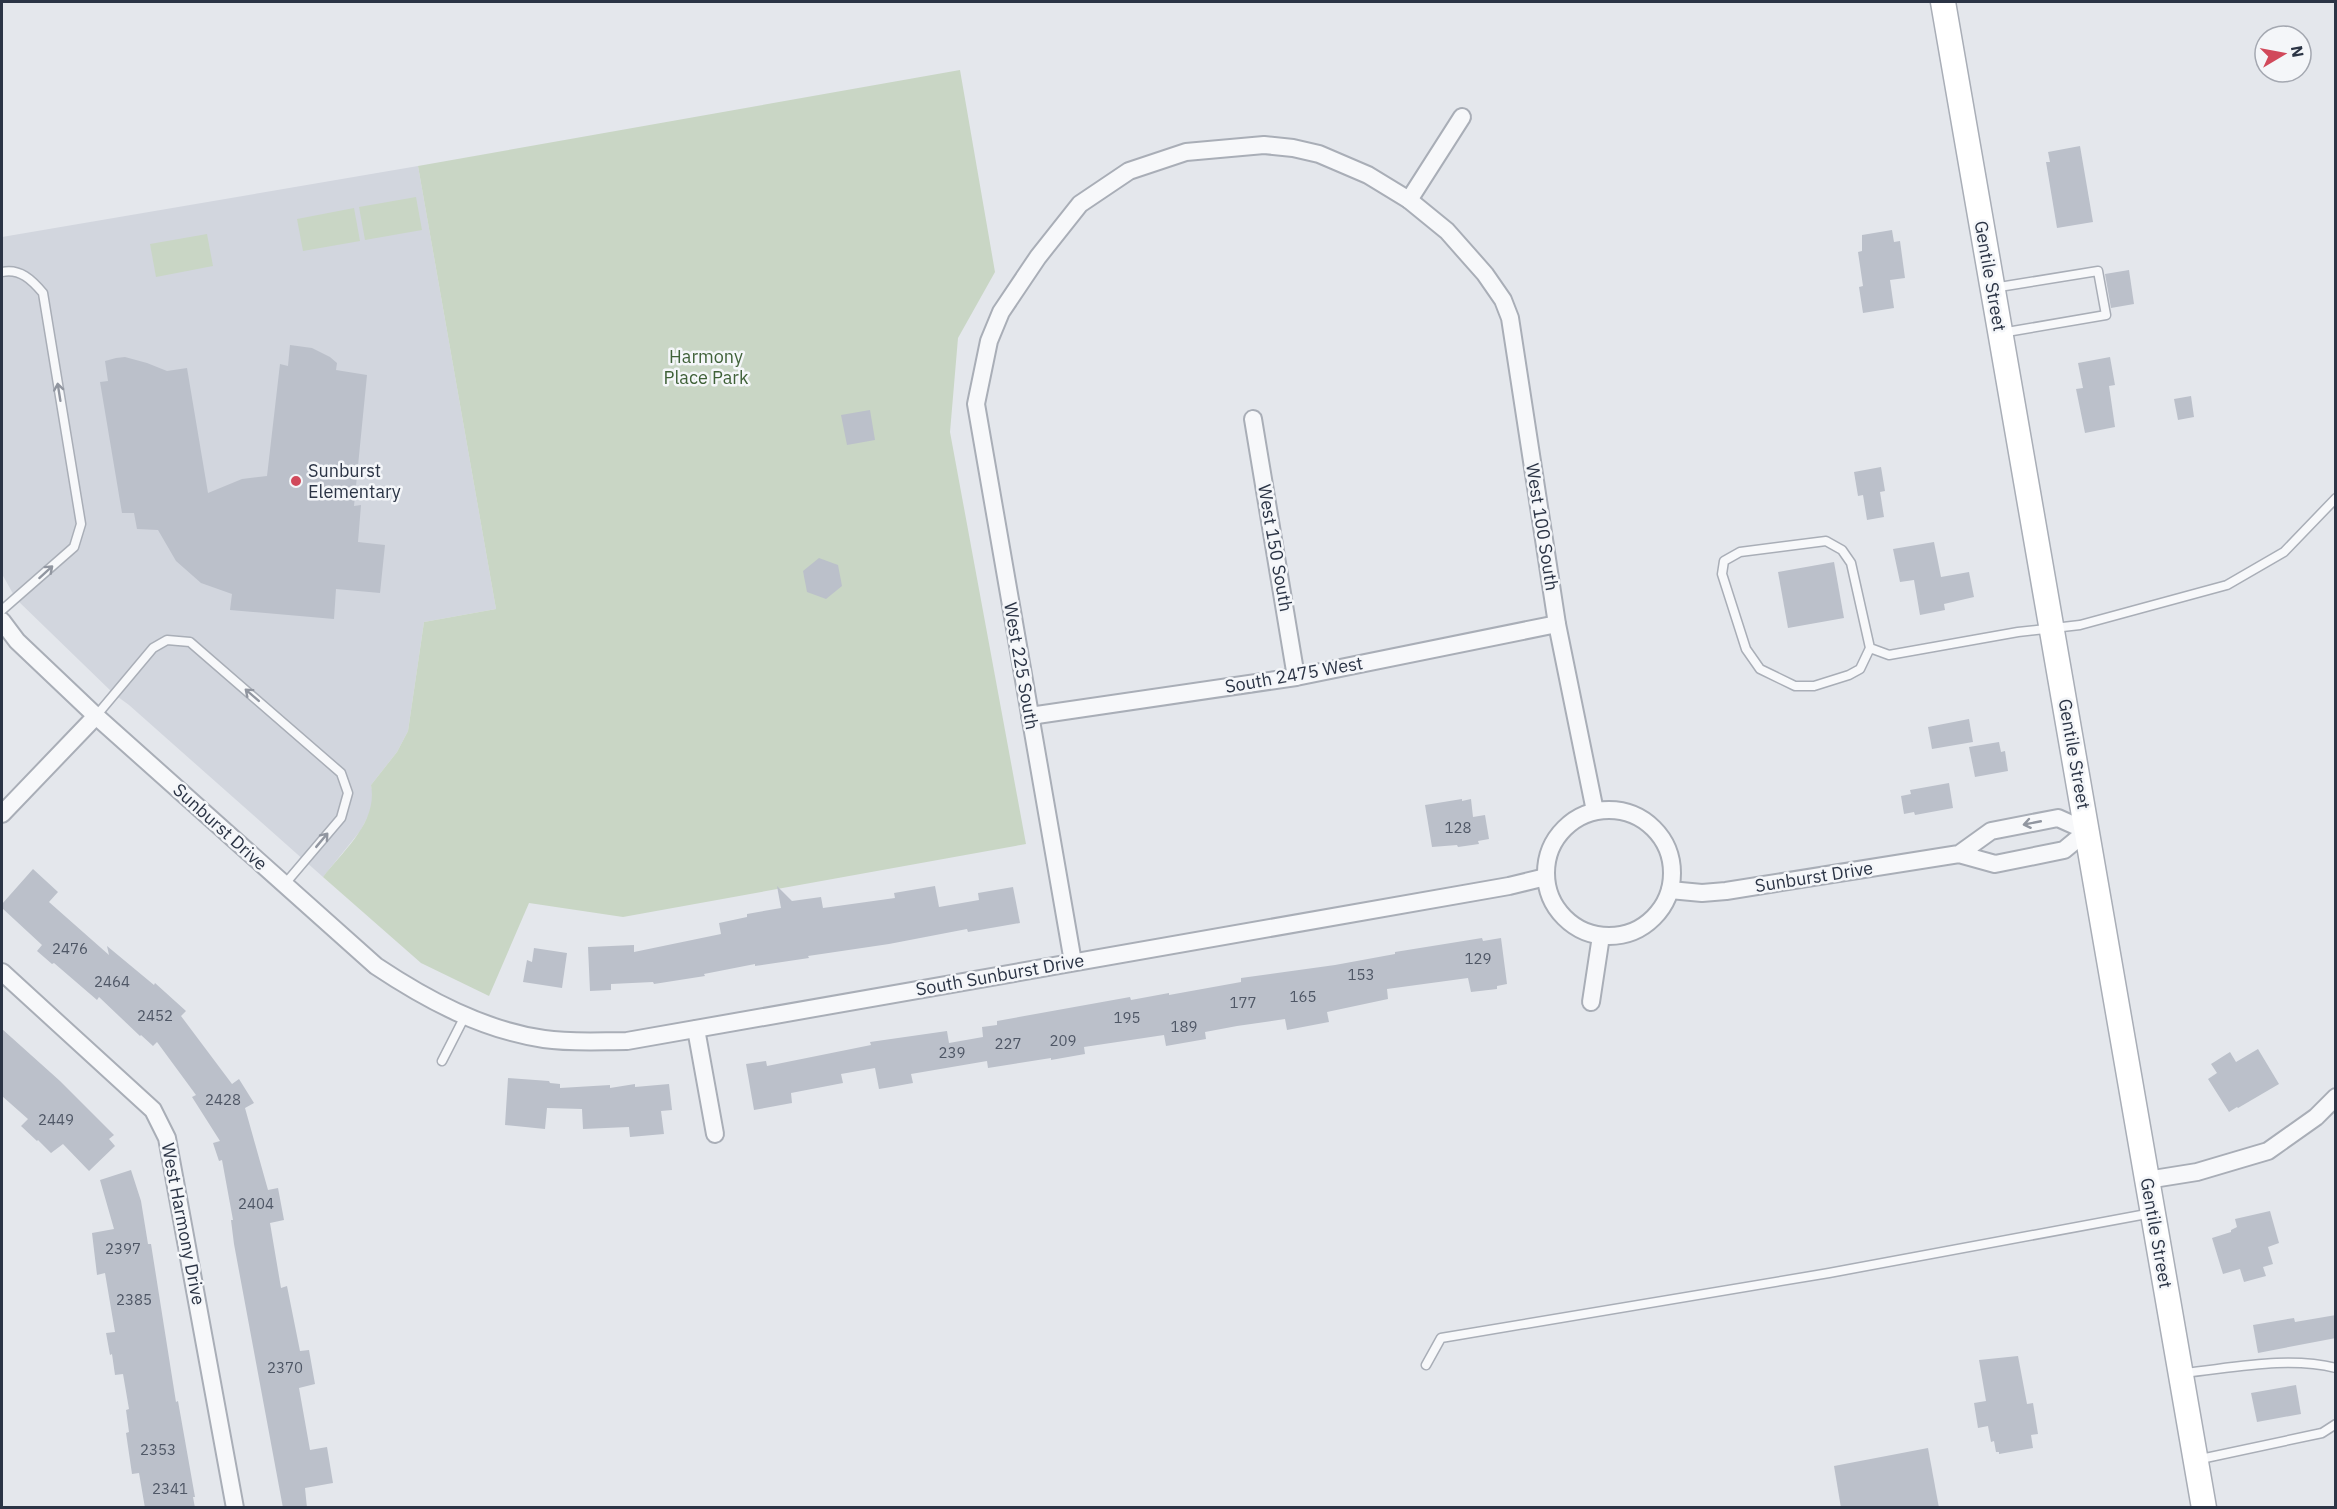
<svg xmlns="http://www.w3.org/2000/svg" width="2337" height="1509" font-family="'IBM Plex Sans',sans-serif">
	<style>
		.built { fill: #d2d6de }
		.green { fill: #c9d6c5 }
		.building { fill: #bbc0ca }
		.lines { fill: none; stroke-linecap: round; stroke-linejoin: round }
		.lane-casing { stroke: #a9aeb7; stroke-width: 11 }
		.street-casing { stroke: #a9aeb7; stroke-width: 20 }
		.secondary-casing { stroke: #a9aeb7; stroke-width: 27 }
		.lane { stroke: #f7f8fa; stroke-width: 8 }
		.street { stroke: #f7f8fa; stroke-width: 16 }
		.secondary { stroke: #fff; stroke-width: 24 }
		.oneway { stroke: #9196a0 }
		.poi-dot { fill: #d1495b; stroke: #f4f6f9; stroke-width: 2 }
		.labels { text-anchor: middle; stroke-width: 5; stroke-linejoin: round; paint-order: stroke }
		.number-label { font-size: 15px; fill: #4f5766 }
		.street-label { font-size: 18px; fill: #2b3445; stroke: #f4f6f9 }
		.park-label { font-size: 18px; fill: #3f6138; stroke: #f4f6f9 }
		.poi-label { font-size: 18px; fill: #2b3445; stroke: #f4f6f9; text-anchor: start }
	</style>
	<rect width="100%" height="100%" fill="#e4e7ec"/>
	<polygon class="built" points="418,166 496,609 424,622 408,731 397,752 371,785 373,794 371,810 361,830 323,877 129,705 114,694 16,599 2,574 2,237"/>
	<g class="green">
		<path d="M 960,70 L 995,272 L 958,338 L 950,432 L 1026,844 L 623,917 L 529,903 L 489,996 L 421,963 L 323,877 C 344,850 378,822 371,785 L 397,752 L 408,731 L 424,622 L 496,609 L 418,166 Z"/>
		<polygon points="416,197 422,230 365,240 359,207"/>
		<polygon points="354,208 360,241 303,251 297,219"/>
		<polygon points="207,234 213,266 156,277 150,244"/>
	</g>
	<g class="building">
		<polygon points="2080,146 2093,222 2057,228 2046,162 2050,162 2048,152"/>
		<polygon points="1892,230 1894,242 1900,241 1905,278 1890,280 1894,308 1863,313 1859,287 1863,286 1858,252 1862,251 1862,235"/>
		<polygon points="2129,270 2134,304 2111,308 2105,274"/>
		<polygon points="290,345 312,348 330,357 337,363 336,370 367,375 354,506 361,505 358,542 385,545 380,593 336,589 334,619 230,610 232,594 201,583 176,561 158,530 137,529 134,513 122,513 100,382 108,381 105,361 116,358 125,357 147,363 167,371 187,368 208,493 242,479 267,476 280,364 288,366"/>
		<polygon points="2110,357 2115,385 2109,386 2115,427 2085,433 2076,389 2083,388 2078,363"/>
		<polygon points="2191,396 2194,417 2178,420 2174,399"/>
		<polygon points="870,410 875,440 847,445 841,415"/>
		<polygon points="1881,467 1885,491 1880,492 1884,517 1867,520 1863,495 1858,496 1854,472"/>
		<polygon points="1934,542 1941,577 1969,572 1974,597 1944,604 1945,610 1920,615 1914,580 1900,582 1893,549"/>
		<polygon points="819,558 838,565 842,586 826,599 807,592 803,571"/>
		<polygon points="1834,562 1844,618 1788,628 1778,572"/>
		<polygon points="1969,719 1973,742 1932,749 1928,727"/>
		<polygon points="1999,742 2001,752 2005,751 2008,771 1975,777 1969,747"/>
		<polygon points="1949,783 1953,808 1915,815 1914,812 1904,814 1901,796 1911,794 1910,790"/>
		<polygon points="1462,799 1462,801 1471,799 1473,817 1485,815 1489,839 1478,841 1479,844 1458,847 1457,845 1432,847 1425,805"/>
		<polygon points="33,869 58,892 49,902 109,955 107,946 154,985 155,983 186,1011 181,1016 232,1084 239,1079 254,1103 245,1108 268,1190 278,1188 284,1220 270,1223 281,1288 287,1286 300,1351 309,1350 315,1384 299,1388 310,1450 327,1447 333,1483 305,1488 307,1508 283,1508 234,1244 231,1220 233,1220 222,1160 219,1161 213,1143 220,1141 192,1097 196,1095 157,1042 153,1046 141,1035 140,1036 99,997 97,1000 54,963 52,964 37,951 42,945 2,908 2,904"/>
		<polygon points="777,886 792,901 821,897 823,908 895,898 894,893 935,886 939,907 979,900 978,893 1013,887 1020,923 968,932 967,929 889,944 808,956 809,958 755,966 755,964 704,974 705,976 654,984 653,982 611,984 611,990 590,991 588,947 634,945 634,952 721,934 719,923 747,917 747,914 781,908"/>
		<polygon points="1482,938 1483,941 1501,938 1507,984 1497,986 1497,989 1471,992 1468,978 1387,989 1388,999 1327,1012 1329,1022 1287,1030 1285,1019 1237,1026 1205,1032 1206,1039 1166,1046 1164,1035 1084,1047 1085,1054 1051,1060 1051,1058 988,1068 987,1061 911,1074 913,1083 891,1087 879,1089 875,1068 841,1074 843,1083 791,1093 792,1103 754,1110 746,1064 766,1061 767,1066 871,1045 870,1042 947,1031 949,1043 983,1037 982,1027 997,1025 997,1021 1130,997 1131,1000 1169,993 1169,995 1241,982 1241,978 1335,965 1395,954 1395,952"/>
		<polygon points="534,948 567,953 562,988 523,982 527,960 532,962"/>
		<polygon points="2,1029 60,1081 114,1135 109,1139 115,1146 89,1171 63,1144 51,1153 38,1140 37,1141 21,1126 28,1119 2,1096"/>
		<polygon points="2258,1049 2279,1084 2238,1108 2237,1107 2229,1112 2208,1079 2217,1073 2211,1064 2230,1052 2236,1062"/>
		<polygon points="508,1078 549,1081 550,1083 560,1084 560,1088 610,1085 610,1088 635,1084 635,1087 669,1084 672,1110 661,1111 664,1134 630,1137 629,1127 583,1129 582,1109 547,1108 545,1129 505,1125"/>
		<polygon points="131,1170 141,1201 148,1244 151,1244 176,1402 178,1401 195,1497 193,1497 195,1508 145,1508 139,1473 132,1474 126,1433 129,1432 126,1410 129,1409 123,1374 115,1375 112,1354 110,1355 106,1333 115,1332 105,1273 97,1275 92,1233 114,1229 100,1180"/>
		<polygon points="2270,1211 2279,1243 2268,1247 2273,1264 2263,1267 2266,1276 2244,1282 2240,1269 2223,1274 2212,1238 2231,1232 2231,1230 2237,1227 2235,1219"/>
		<polygon points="2336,1315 2336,1338 2258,1353 2253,1325 2294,1318 2295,1322"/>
		<polygon points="2018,1356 2027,1404 2033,1403 2038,1434 2031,1435 2033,1448 1999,1454 1999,1452 1996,1452 1994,1441 1991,1442 1988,1426 1978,1428 1974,1403 1986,1401 1979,1360"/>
		<polygon points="2296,1385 2301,1414 2257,1422 2251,1393"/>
		<polygon points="1928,1448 1939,1508 1841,1508 1834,1466"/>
	</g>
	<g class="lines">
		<g class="lane-casing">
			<g id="lane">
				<path d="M 2,272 C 20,268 32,280 43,293 L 81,524 L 74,547 L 2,610"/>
				<polyline points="1993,288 2098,271 2106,315 2001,333"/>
				<polyline points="1870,648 1860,669 1849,675 1814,686 1795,686 1760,669 1746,649 1722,574 1724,561 1740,552 1826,541 1842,550 1851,563 1870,648 1889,655 2018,632 2080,625 2227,585 2284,552 2336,498"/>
				<polyline points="96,716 153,648 167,640 190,642 341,773 348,793 341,818 284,885"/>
				<polyline points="442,1061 465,1016"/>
				<polyline points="1426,1365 1441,1338 1829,1273 2152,1213"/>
				<path d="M 2184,1373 C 2233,1368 2287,1356 2336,1368"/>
				<polyline points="2196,1460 2322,1433 2336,1424"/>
			</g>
		</g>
		<g class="street-casing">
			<g id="street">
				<polyline points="1409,200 1462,117"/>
				<polyline points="1253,419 1296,677"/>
				<path d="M 2,621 L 17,641 L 96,716 L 376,966 C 427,1000 483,1030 544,1039 C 571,1043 600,1041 627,1041 L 1509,886 L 1546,877"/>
				<polyline points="1030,716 1296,677 1557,624"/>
				<circle cx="1609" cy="873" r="63"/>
				<polyline points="2,814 96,716"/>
				<polyline points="1670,890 1702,893 1726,891 1959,854 1995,864 2064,850 2087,831 2058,818 1991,831 1959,854"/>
				<polyline points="1073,962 976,404 989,341 1001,312 1038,257 1080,204 1129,171 1186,152 1264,145 1293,148 1319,154 1368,175 1409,200 1447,231 1485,274 1503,300 1510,318 1557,624 1595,811"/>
				<polyline points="2,972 153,1110 167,1138 235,1508"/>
				<polyline points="1591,1002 1601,936"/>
				<polyline points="696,1029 715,1134"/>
				<polyline points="2147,1180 2197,1172 2268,1151 2316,1117 2336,1097"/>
			</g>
		</g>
		<g class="secondary-casing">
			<polyline id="secondary" points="1943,2 2204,1508"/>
		</g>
		<use href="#lane" class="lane"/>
		<use href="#street" class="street"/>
		<use href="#secondary" class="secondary"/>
	</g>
	<defs><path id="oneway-shaft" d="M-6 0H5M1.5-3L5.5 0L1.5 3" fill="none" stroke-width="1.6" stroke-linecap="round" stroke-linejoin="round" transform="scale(1.5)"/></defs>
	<g class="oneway">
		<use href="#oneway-shaft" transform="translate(59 392) rotate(-99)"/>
		<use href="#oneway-shaft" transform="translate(46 572) rotate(-42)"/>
		<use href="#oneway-shaft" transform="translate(252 695) rotate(-139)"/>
		<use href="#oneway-shaft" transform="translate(2032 823) rotate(169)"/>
		<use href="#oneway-shaft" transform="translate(322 840) rotate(-50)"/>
	</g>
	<circle class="poi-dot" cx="296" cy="481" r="6"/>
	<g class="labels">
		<g class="number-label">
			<text x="1458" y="833">128</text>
			<text x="70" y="954">2476</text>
			<text x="1478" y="964">129</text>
			<text x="1361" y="980">153</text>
			<text x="112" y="987">2464</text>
			<text x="1303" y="1002">165</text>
			<text x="1243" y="1008">177</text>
			<text x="155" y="1021">2452</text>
			<text x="1127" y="1023">195</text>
			<text x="1184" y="1032">189</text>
			<text x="1063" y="1046">209</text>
			<text x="1008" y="1049">227</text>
			<text x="952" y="1058">239</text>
			<text x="223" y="1105">2428</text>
			<text x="56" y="1125">2449</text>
			<text x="256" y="1209">2404</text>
			<text x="123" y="1254">2397</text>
			<text x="134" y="1305">2385</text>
			<text x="285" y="1373">2370</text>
			<text x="158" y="1455">2353</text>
			<text x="170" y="1494">2341</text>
		</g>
		<g class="street-label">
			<text transform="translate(1990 276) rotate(80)" y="6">Gentile Street</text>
			<text transform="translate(1542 527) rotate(81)" y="6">West 100 South</text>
			<text transform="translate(1275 548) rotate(80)" y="6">West 150 South</text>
			<text transform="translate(1021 666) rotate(80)" y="6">West 225 South</text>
			<text transform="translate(1294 675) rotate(-10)" y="6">South 2475 West</text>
			<text transform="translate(2074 754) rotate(80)" y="6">Gentile Street</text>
			<text transform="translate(220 827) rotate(42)" y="6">Sunburst Drive</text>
			<text transform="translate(1814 877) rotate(-9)" y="6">Sunburst Drive</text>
			<text transform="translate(1000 975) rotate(-10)" y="6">South Sunburst Drive</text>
			<text transform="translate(183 1224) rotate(79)" y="6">West Harmony Drive</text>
			<text transform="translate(2156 1233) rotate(80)" y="6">Gentile Street</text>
		</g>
		<g class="park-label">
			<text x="706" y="363">Harmony<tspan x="706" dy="21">Place Park</tspan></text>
		</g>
		<g class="poi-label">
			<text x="308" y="477">Sunburst<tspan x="308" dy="21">Elementary</tspan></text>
		</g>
	</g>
	<rect width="2337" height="1509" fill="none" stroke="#2b3445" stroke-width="6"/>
	<g transform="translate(2283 54) rotate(80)"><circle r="28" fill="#f4f6f9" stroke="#a4a8b1" stroke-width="1.5"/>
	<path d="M0-4.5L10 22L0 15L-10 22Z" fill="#d1495b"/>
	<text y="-9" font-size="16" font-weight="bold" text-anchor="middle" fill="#2b3445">N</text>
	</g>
</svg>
